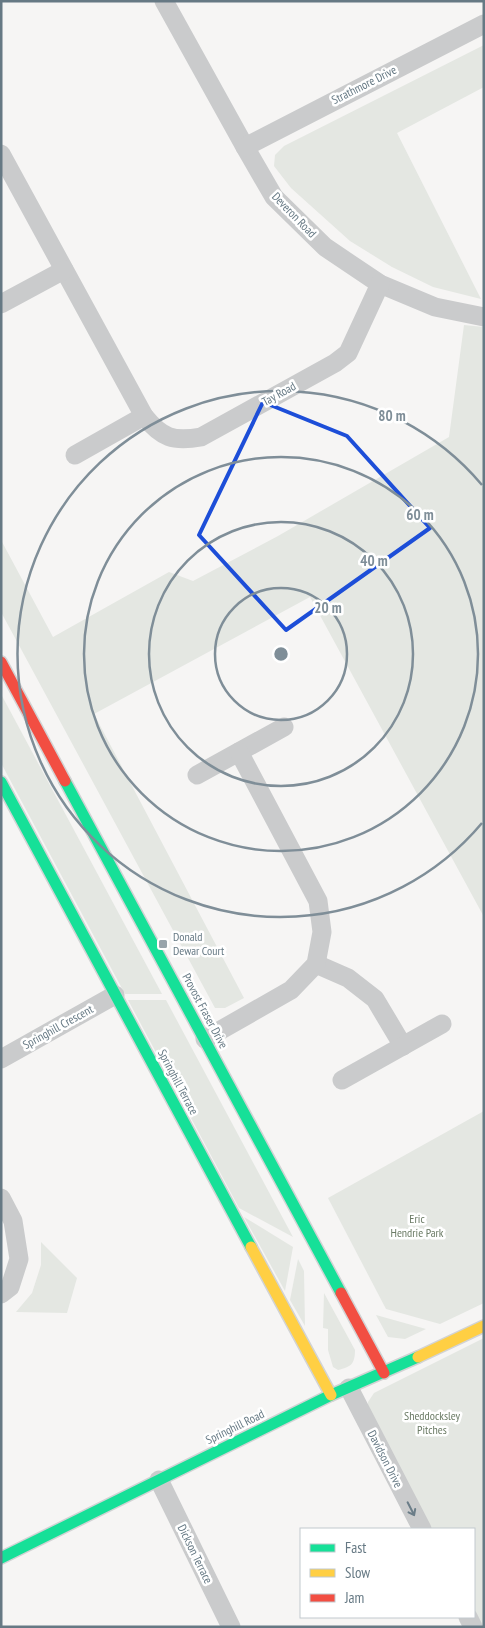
<svg xmlns="http://www.w3.org/2000/svg" width="485" height="1628" font-family="'PT Sans Narrow',sans-serif">
	<style>
		.green { fill: #e4e7e2 }
		.lines { fill: none; stroke-linecap: round; stroke-linejoin: round }
		.fast-casing { stroke: #d2d3d4; stroke-width: 14 }
		.slow-casing { stroke: #d2d3d4; stroke-width: 14 }
		.jam-casing { stroke: #d2d3d4; stroke-width: 14 }
		.street { stroke: #cacbcc; stroke-width: 19 }
		.fast { stroke: #16e098; stroke-width: 11 }
		.slow { stroke: #ffcf43; stroke-width: 11 }
		.jam { stroke: #f24e42; stroke-width: 11 }
		.oneway { stroke: #6b7d88 }
		.marked { fill: none; stroke: #1d4ed8; stroke-width: 4; stroke-linejoin: round }
		.ring { fill: none; stroke: #7f8e98; stroke-width: 2.5 }
		.poi-dot { fill: #98a4ab; stroke: #fff; stroke-width: 2 }
		.labels { text-anchor: middle; stroke-width: 5; stroke-linejoin: round; paint-order: stroke }
		.street-label { font-size: 12px; fill: #667984; stroke: #fff }
		.poi-label { font-size: 12px; fill: #667984; stroke: #fff; text-anchor: start }
		.park-label { font-size: 12px; fill: #6b7b65; stroke: #fff }
		.centre { fill: #7f8e98; stroke: #fff; stroke-width: 2.5 }
		.ring-label { font-size: 15px; text-anchor: middle; font-weight: bold; fill: #7f8e98; stroke: #fff; stroke-width: 5; stroke-linejoin: round; paint-order: stroke }
	</style>
	<rect width="100%" height="100%" fill="#f6f5f4"/>
	<g class="green">
		<polygon points="484,45 484,87 397,133 481,299 433,287 392,267 350,241 291,188 274,166 275,155 284,146"/>
		<polygon points="464,325 484,327 484,917 310,597 94,714 244,998 225,1008 215,1008 1,612 1,540 53,637 169,572 193,581 278,536 449,437"/>
		<polygon points="1,694 162,994 125,994 1,763"/>
		<polygon points="128,1000 166,1000 293,1237 239,1208"/>
		<polygon points="484,1111 484,1303 440,1324 386,1309 328,1198"/>
		<polygon points="244,1217 293,1247 285,1291"/>
		<polygon points="41,1242 77,1278 67,1313 16,1312 32,1293 41,1265"/>
		<polygon points="298,1259 304,1271 305,1326 290,1300"/>
		<path d="M 324,1293 L 355,1350 C 355,1364 351,1367 338,1370 L 333,1367 L 328,1350 L 328,1329 L 323,1328 Z"/>
		<polygon points="376,1315 426,1329 405,1339 388,1337"/>
		<polygon points="484,1338 484,1627 481,1627 474,1613 474,1529 429,1529 368,1414 368,1402 374,1393"/>
	</g>
	<g class="lines">
		<g class="fast-casing">
			<g id="fast">
				<polyline points="65,781 341,1293"/>
				<polyline points="1,782 251,1247"/>
				<polyline points="1,1558 331,1395 418,1357"/>
			</g>
		</g>
		<g class="slow-casing">
			<g id="slow">
				<polyline points="251,1247 331,1395"/>
				<polyline points="418,1357 484,1326"/>
			</g>
		</g>
		<g class="jam-casing">
			<g id="jam">
				<polyline points="1,662 65,781"/>
				<polyline points="341,1293 384,1373"/>
			</g>
		</g>
		<g class="street">
			<polyline points="164,1 245,147 274,197 325,247 380,284 435,307 484,317"/>
			<polyline points="245,147 484,24"/>
			<path d="M 1,154 L 144,416 C 162,438 173,442 201,437 L 335,363 L 348,353 L 380,284"/>
			<polyline points="1,304 64,270"/>
			<polyline points="75,455 144,416"/>
			<polyline points="197,775 284,727"/>
			<polyline points="316,964 348,978 375,999 403,1046"/>
			<polyline points="205,1039 291,990 316,964 322,932 318,901 239,752"/>
			<polyline points="1,1059 115,995"/>
			<polyline points="342,1080 442,1024"/>
			<polyline points="1,1198 13,1221 19,1259 10,1287 1,1294"/>
			<polyline points="349,1388 422,1529"/>
			<polyline points="159,1480 231,1627"/>
			<polyline points="468,1617 473,1627"/>
		</g>
		<use href="#fast" class="fast"/>
		<use href="#slow" class="slow"/>
		<use href="#jam" class="jam"/>
	</g>
	<defs><path id="oneway-shaft" d="M-6 0H5M1.5-3L5.5 0L1.5 3" fill="none" stroke-width="1.6" stroke-linecap="round" stroke-linejoin="round" transform="scale(1.25)"/></defs>
	<use class="oneway" href="#oneway-shaft" transform="translate(411 1509) rotate(63)"/>
	<path class="marked" d="M 263,402 L 347,436 L 430,528 L 286,630 L 199,535 Z"/>
	<g class="ring">
		<circle cx="281" cy="654" r="66"/>
		<circle cx="281" cy="654" r="132"/>
		<circle cx="281" cy="654" r="197"/>
		<path d="M482 823A263 263 0 1 1 482 485"/>
	</g>
	<rect class="poi-dot" x="158" y="939" width="10" height="10" rx="2.5"/>
	<g class="labels">
		<g class="street-label">
			<text transform="translate(364 85) rotate(-27)" y="4">Strathmore Drive</text>
			<text transform="translate(294 215) rotate(46)" y="4">Deveron Road</text>
			<text transform="translate(279 394) rotate(-29)" y="4">Tay Road</text>
			<text transform="translate(205 1011) rotate(62)" y="4">Provost Fraser Drive</text>
			<text transform="translate(58 1027) rotate(-29)" y="4">Springhill Crescent</text>
			<text transform="translate(178 1082) rotate(62)" y="4">Springhill Terrace</text>
			<text transform="translate(235 1427) rotate(-26)" y="4">Springhill Road</text>
			<text transform="translate(385 1459) rotate(63)" y="4">Davidson Drive</text>
			<text transform="translate(195 1554) rotate(64)" y="4">Dickson Terrace</text>
		</g>
		<g class="poi-label">
			<text x="173" y="941">Donald<tspan x="173" dy="14">Dewar Court</tspan></text>
		</g>
		<g class="park-label">
			<text x="417" y="1223">Eric<tspan x="417" dy="14">Hendrie Park</tspan></text>
			<text x="432" y="1420">Sheddocksley<tspan x="432" dy="14">Pitches</tspan></text>
		</g>
	</g>
	<circle cx="281" cy="654" r="8" class="centre"/>
	<g class="ring-label">
		<text x="392" y="421">80 m</text>
		<text x="420" y="520">60 m</text>
		<text x="374" y="566">40 m</text>
		<text x="328" y="613">20 m</text>
	</g>
	<rect width="485" height="1628" fill="none" stroke="#667984" stroke-width="5"/>
	<rect x="300" y="1528" width="175" height="90" fill="#ffffff" stroke="#c2c9ce"/>
	<rect x="310" y="1544" width="25" height="8" fill="#16e098" stroke="#c2c9ce"/>
	<text x="345" y="1553" font-size="15" fill="#667984">Fast</text>
	<rect x="310" y="1569" width="25" height="8" fill="#ffcf43" stroke="#c2c9ce"/>
	<text x="345" y="1578" font-size="15" fill="#667984">Slow</text>
	<rect x="310" y="1594" width="25" height="8" fill="#f24e42" stroke="#c2c9ce"/>
	<text x="345" y="1603" font-size="15" fill="#667984">Jam</text>
</svg>
